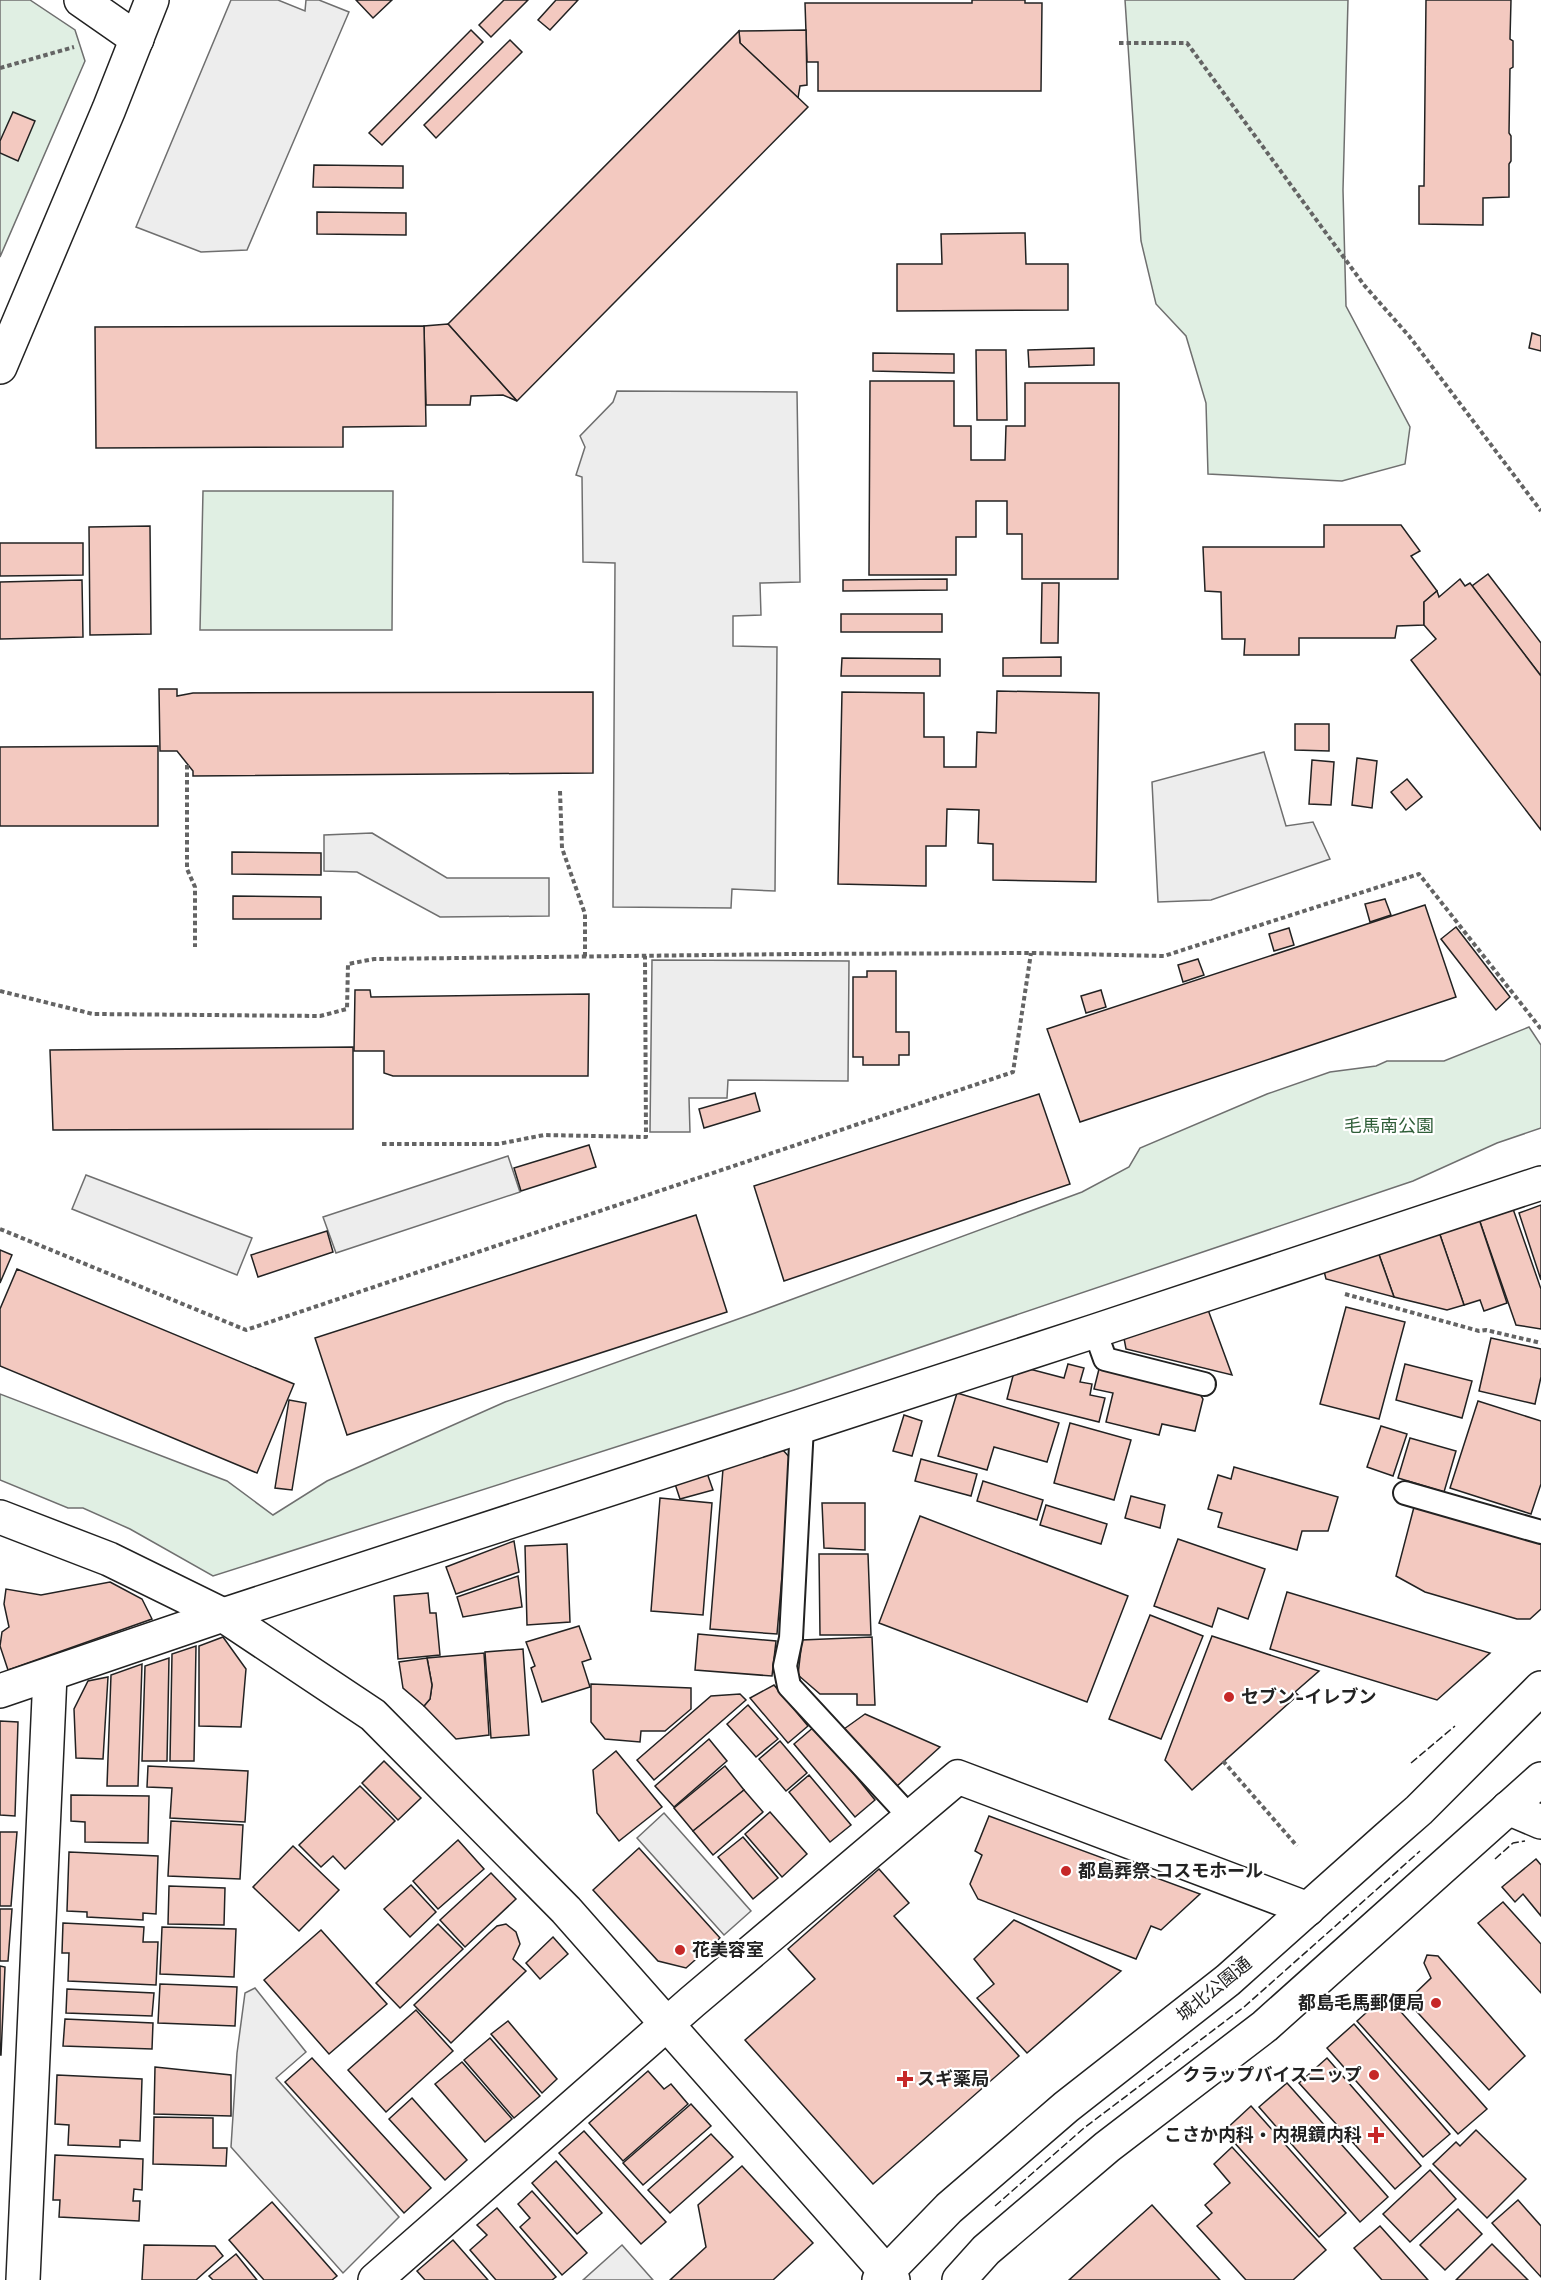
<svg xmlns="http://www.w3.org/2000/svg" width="1541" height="2280" font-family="'Work Sans','Noto Sans JP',sans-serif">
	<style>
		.green { fill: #e0efe3; stroke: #6f6f6f; stroke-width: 1.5 }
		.parking { fill: #ededed; stroke: #6f6f6f; stroke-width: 1.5 }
		.building { fill: #f3c9c0; stroke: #222; stroke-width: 1.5 }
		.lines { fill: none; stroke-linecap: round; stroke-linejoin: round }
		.lane-casing { stroke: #222; stroke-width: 26 }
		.street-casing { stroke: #222; stroke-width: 36 }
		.secondary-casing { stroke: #222; stroke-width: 36 }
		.primary-casing { stroke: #222; stroke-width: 36 }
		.path { stroke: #646464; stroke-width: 4; stroke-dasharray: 4.5 3; stroke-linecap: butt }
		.lane { stroke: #fff; stroke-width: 22 }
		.street { stroke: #fff; stroke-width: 33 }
		.secondary { stroke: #fff; stroke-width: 33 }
		.primary { stroke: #fff; stroke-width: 33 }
		.fence { stroke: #222; stroke-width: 1.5; stroke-dasharray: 8 3; stroke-linecap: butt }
		.poi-dot { fill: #c62828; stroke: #fff; stroke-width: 2 }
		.labels { text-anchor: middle; stroke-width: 4.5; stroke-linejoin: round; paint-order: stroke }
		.park-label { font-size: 18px; fill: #2f5e38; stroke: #fff }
		.poi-label { font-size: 18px; font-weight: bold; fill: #222; stroke: #fff; text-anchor: start }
		.street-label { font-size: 18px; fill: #222; stroke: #fff }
	</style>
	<rect width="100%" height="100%" fill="#fff"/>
	<g class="green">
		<polygon points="0,0 30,0 75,30 85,61 0,257"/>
		<polygon points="1125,0 1348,0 1343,190 1346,306 1410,427 1405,464 1342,481 1208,474 1206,403 1186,336 1156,304 1141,241"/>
		<polygon points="203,491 393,491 392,630 200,630"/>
		<polygon points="1529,1027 1541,1045 1541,1128 1497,1143 1413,1181 794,1390 213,1576 130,1529 83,1508 68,1508 0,1480 0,1394 227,1481 273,1515 327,1481 505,1402 755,1313 1082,1192 1129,1167 1140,1148 1267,1094 1330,1072 1376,1066 1387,1061 1444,1061"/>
	</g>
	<g class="parking">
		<polygon points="231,0 278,0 305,11 306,0 319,0 349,12 247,250 201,252 136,227"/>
		<polygon points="617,391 797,392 800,582 760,583 761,615 733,616 733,646 777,647 775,891 732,889 731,908 613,907 615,563 583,562 582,477 576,475 585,447 580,436 613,402"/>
		<polygon points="1264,752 1286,826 1313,822 1330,859 1211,900 1158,902 1152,782"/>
		<polygon points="372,833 447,878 549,878 549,916 440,917 357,872 324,871 324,835"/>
		<polygon points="652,960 849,961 848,1081 728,1080 727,1098 689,1098 690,1132 650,1132"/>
		<polygon points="508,1156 520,1192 336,1253 323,1217"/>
		<polygon points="86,1175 252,1238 237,1275 72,1209"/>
		<polygon points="664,1813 751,1911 724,1935 637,1838"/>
		<polygon points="255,1988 306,2052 276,2078 399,2217 343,2273 231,2147 237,2053 245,1993"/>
		<polygon points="622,2245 653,2280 583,2280"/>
	</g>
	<g class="building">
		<polygon points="356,0 392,0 373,18"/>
		<polygon points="504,0 528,0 491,37 479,25"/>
		<polygon points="556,0 578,0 550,30 538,20"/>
		<polygon points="972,0 1025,0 1025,3 1042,3 1041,91 818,91 818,62 807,62 805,3 972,3"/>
		<polygon points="1426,0 1511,0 1510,39 1513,41 1513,67 1510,69 1509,133 1511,136 1511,161 1509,164 1509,197 1483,198 1483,225 1419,224 1419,186 1424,186"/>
		<polygon points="471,30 483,42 382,145 369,133"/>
		<polygon points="806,30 807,85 800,86 798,98 740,43 739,31"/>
		<polygon points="739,31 740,43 808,107 517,401 448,324"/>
		<polygon points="510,40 522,52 436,138 424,125"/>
		<polygon points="13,112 35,121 18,161 0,153 0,141"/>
		<polygon points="314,165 403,166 403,188 313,187"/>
		<polygon points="317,212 406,213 406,235 317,234"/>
		<polygon points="1025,233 1026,264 1068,264 1068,310 897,311 897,264 942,264 941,234"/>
		<polygon points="448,324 517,401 503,395 471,396 470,405 426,405 424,326"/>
		<polygon points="424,326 426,426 343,427 343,447 96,448 95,327"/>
		<polygon points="1532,333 1541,336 1541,351 1529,348"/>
		<polygon points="1094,348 1094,365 1029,367 1028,350"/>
		<polygon points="976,350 1006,350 1007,420 977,420"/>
		<polygon points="873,353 954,354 954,373 873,371"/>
		<polygon points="870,381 954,381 954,426 971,426 971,460 1005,460 1006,426 1025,426 1025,383 1119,383 1118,579 1022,579 1022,534 1007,534 1007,501 976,501 976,537 956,537 956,575 869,575"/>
		<polygon points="1324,525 1401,525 1420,551 1411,556 1437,591 1424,602 1424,625 1397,626 1395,638 1299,638 1299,655 1244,655 1245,639 1222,639 1221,592 1205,591 1203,547 1324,547"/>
		<polygon points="150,526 151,634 90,635 89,527"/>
		<polygon points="0,543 83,543 83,575 0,576"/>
		<polygon points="1488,574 1541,643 1541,676 1472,586"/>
		<polygon points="947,579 947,590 843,591 843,580"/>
		<polygon points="1460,579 1465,586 1470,583 1541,676 1541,830 1411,660 1436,639 1424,625 1424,602 1437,591 1439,597"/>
		<polygon points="82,580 83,637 0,639 0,582"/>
		<polygon points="1042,583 1059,583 1058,643 1041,643"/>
		<rect x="841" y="614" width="101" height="18"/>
		<polygon points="1061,657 1061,676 1003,676 1003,658"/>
		<polygon points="842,658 940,659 940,676 841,676"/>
		<polygon points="159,689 177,689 177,696 193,693 593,692 593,773 193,776 193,771 177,751 160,751"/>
		<polygon points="997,691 1099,693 1096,882 993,880 993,844 978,843 979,810 947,809 946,846 926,846 926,886 838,884 842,692 924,693 924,737 944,737 944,767 976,767 977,732 996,733"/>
		<polygon points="1295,724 1329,724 1329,751 1295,750"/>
		<polygon points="158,746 158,826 0,826 0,747"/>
		<polygon points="1357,758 1377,761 1372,808 1352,805"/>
		<polygon points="1312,760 1334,762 1331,805 1309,804"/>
		<polygon points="1407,779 1422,797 1406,810 1391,792"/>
		<polygon points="232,852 321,853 321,875 232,874"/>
		<polygon points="233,896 321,897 321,919 233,919"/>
		<polygon points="1385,899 1391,915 1370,922 1365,904"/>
		<polygon points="1425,905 1456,997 1080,1122 1047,1029"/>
		<polygon points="1456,927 1510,997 1496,1010 1441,939"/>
		<polygon points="1289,928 1294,945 1274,951 1269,934"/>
		<polygon points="1198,959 1204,975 1183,982 1178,965"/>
		<polygon points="867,971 896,971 896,1032 909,1032 909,1055 899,1055 899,1065 863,1065 863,1057 853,1057 853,977 867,977"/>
		<polygon points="355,990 370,990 371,997 589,994 588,1076 393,1076 384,1073 384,1051 354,1051"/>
		<polygon points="1101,990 1106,1007 1086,1013 1081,996"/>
		<polygon points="353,1047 353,1129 53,1130 50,1050"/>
		<polygon points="755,1093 760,1111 704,1128 699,1109"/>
		<polygon points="1039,1094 1070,1184 784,1281 754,1186"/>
		<polygon points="589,1145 596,1167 521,1191 514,1168"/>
		<polygon points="1541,1205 1541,1280 1519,1213"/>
		<polygon points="1512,1206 1541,1289 1541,1329 1516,1325 1478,1216"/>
		<polygon points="696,1215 727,1312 347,1435 315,1338"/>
		<polygon points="1478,1216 1507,1303 1484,1311 1480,1300 1464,1305 1438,1229"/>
		<polygon points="1438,1229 1464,1305 1447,1310 1394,1297 1377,1249"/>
		<polygon points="327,1231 333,1252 258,1277 251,1255"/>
		<polygon points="1377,1249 1394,1297 1326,1279 1323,1267"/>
		<polygon points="0,1250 12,1255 0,1283"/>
		<polygon points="17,1269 294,1384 257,1473 0,1366 0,1309"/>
		<polygon points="1207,1307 1232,1375 1126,1349 1123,1333"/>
		<polygon points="1346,1307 1405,1322 1379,1419 1320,1404"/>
		<polygon points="1491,1338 1541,1349 1541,1377 1535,1404 1479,1391"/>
		<polygon points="1068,1364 1084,1368 1080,1382 1092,1384 1090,1395 1105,1398 1099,1422 1007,1399 1014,1372 1022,1367 1064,1378"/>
		<polygon points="1405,1364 1472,1381 1462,1418 1396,1400"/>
		<polygon points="1100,1365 1196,1387 1203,1399 1195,1431 1162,1424 1159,1435 1106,1422 1113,1393 1094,1389"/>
		<polygon points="957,1393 1059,1423 1047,1462 994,1447 987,1470 938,1456"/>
		<polygon points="289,1400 306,1403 292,1490 275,1488"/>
		<polygon points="1478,1401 1541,1421 1541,1484 1531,1514 1450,1488"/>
		<polygon points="904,1415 922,1421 912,1456 893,1451"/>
		<polygon points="1070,1423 1131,1440 1114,1500 1054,1483"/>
		<polygon points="1381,1426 1407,1434 1393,1476 1367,1467"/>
		<polygon points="1410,1438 1456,1451 1444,1492 1398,1478"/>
		<polygon points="782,1449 792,1460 777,1634 710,1629 723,1469"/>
		<polygon points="921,1459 977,1474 971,1496 915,1481"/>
		<polygon points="1234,1467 1338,1497 1328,1531 1302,1531 1297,1550 1218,1527 1222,1513 1208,1509 1218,1475 1231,1479"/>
		<polygon points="707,1473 713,1490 680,1499 675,1484"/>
		<polygon points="983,1481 1043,1500 1037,1520 977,1501"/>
		<polygon points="1131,1496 1165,1505 1160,1528 1125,1518"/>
		<polygon points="660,1498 712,1503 703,1615 651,1611"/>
		<polygon points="822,1503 865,1503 865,1550 824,1548"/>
		<polygon points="1046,1505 1107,1524 1101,1544 1040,1525"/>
		<polygon points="1414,1507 1541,1542 1541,1609 1530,1619 1517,1619 1425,1592 1396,1576"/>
		<polygon points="920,1516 1128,1596 1087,1702 879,1623"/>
		<polygon points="1178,1539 1265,1569 1248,1619 1218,1608 1212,1627 1154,1606"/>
		<polygon points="514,1541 519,1572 456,1594 446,1567"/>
		<polygon points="567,1544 570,1622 527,1625 525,1546"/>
		<polygon points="819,1554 868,1554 871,1635 820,1635"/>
		<polygon points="518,1576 522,1607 463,1617 457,1597"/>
		<polygon points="110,1582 142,1599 152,1619 8,1670 0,1646 2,1632 9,1627 4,1604 6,1589 41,1595"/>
		<polygon points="1287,1592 1490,1653 1437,1700 1270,1649"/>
		<polygon points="428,1593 430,1613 436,1613 440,1655 398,1659 394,1596"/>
		<polygon points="1150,1615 1203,1636 1161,1739 1109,1719"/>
		<polygon points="579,1626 591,1659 582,1662 590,1687 542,1702 531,1668 535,1666 526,1642"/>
		<polygon points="698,1634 776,1641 772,1676 695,1670"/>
		<polygon points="1212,1636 1319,1671 1295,1692 1298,1695 1192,1790 1165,1760"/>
		<polygon points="223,1637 246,1669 241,1727 199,1726 199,1646"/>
		<polygon points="872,1637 875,1705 857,1705 857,1694 820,1694 798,1675 802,1640"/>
		<polygon points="196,1646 194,1761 170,1761 172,1654"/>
		<polygon points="523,1649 529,1735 491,1738 485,1652"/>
		<polygon points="484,1653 489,1735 456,1739 424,1706 430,1699 432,1685 427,1658"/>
		<polygon points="169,1658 167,1761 142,1761 145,1666"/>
		<polygon points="427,1658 432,1685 430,1699 424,1706 403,1688 399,1662"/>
		<polygon points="142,1664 138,1786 107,1786 111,1675"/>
		<polygon points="108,1677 103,1759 76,1758 74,1709 88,1681"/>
		<polygon points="591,1684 691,1688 691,1709 665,1731 641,1731 640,1742 605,1739 591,1722"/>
		<polygon points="774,1685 808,1726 788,1743 750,1698"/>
		<polygon points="740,1694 746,1700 654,1780 637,1760 711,1696"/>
		<polygon points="748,1705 778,1739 756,1757 727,1724"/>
		<polygon points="865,1714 940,1747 896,1787 844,1729"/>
		<polygon points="0,1721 18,1722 15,1816 0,1815"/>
		<polygon points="815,1726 875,1800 855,1817 794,1744"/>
		<polygon points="709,1739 727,1761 674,1807 655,1786"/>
		<polygon points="780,1741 807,1773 786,1791 759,1759"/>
		<polygon points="616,1751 662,1807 619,1841 597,1813 593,1770"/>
		<polygon points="384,1761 421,1798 398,1820 362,1783"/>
		<polygon points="148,1766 248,1771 245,1822 170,1818 172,1788 147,1787"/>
		<polygon points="725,1766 744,1790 693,1831 674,1808"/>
		<polygon points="809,1775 851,1825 830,1842 789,1792"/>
		<polygon points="360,1786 395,1821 345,1869 333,1856 321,1867 299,1845"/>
		<polygon points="744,1790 763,1812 713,1855 693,1831"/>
		<polygon points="71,1795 149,1796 148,1843 85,1842 85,1822 71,1821"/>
		<polygon points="770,1812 807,1854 782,1877 745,1834"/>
		<polygon points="989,1816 1200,1894 1161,1930 1151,1926 1136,1959 978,1899 970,1884 982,1855 975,1851"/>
		<polygon points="171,1821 243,1825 240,1879 168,1876"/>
		<polygon points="0,1832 17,1832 11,1906 0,1906"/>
		<polygon points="743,1837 778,1878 753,1899 718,1857"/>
		<polygon points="458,1840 484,1869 438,1909 413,1881"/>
		<polygon points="293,1846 339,1890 299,1931 253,1887"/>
		<polygon points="639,1848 720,1938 686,1968 658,1961 593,1890"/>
		<polygon points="69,1852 158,1856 156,1914 143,1913 143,1920 87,1917 87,1912 67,1911"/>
		<polygon points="1536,1859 1541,1865 1541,1916 1523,1894 1515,1902 1502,1887"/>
		<polygon points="879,1869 909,1903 894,1916 1019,2056 873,2184 745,2040 815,1979 788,1949"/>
		<polygon points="491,1873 516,1899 465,1947 440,1920"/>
		<polygon points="411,1885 436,1912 410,1937 384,1909"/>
		<polygon points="169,1886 225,1888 224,1925 168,1924"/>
		<polygon points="1503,1902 1541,1944 1541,1993 1478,1923"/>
		<polygon points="0,1909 12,1909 8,1961 0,1961"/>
		<polygon points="1014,1920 1121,1971 1027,2053 977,1998 994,1984 974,1959"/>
		<polygon points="63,1923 144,1927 143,1942 158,1942 156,1985 68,1981 69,1953 62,1953"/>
		<polygon points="438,1924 463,1949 400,2008 376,1983"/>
		<polygon points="506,1924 516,1932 520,1944 513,1959 526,1971 451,2043 414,2005 489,1933 497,1926"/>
		<polygon points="162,1927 236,1929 234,1977 160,1974"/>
		<polygon points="321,1930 387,2004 329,2054 264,1980"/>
		<polygon points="553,1937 568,1954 540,1979 526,1963"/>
		<polygon points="1427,1955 1438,1956 1525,2056 1489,2090 1407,2001 1431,1978 1424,1963"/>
		<polygon points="0,1966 5,1967 1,2055 0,2055"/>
		<polygon points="160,1984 237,1987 235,2026 158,2023"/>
		<polygon points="67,1989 154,1993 152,2016 66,2013"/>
		<polygon points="1386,1995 1487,2109 1458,2134 1357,2021"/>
		<polygon points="416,2010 453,2051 386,2112 348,2070"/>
		<polygon points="65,2019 153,2023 152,2049 63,2046"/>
		<polygon points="508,2021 557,2079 542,2093 491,2034"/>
		<polygon points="1354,2024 1450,2134 1423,2157 1327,2048"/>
		<polygon points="490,2038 540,2096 514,2118 464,2060"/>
		<polygon points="312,2058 431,2188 404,2213 285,2082"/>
		<polygon points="1327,2058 1421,2166 1395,2189 1299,2083"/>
		<polygon points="462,2062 512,2119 485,2142 435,2084"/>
		<polygon points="155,2067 231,2075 231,2116 154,2114"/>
		<polygon points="648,2071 664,2089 671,2084 688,2104 623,2161 589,2123"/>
		<polygon points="57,2075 142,2079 140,2141 120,2140 120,2147 68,2145 69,2125 55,2124"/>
		<polygon points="1287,2083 1388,2197 1360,2222 1259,2107"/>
		<polygon points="412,2098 467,2160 445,2180 389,2119"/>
		<polygon points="691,2104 711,2126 643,2185 623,2163"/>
		<polygon points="1251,2106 1346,2213 1319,2237 1224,2131"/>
		<polygon points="154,2117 213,2118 213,2148 227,2148 226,2166 153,2164"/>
		<polygon points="1476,2130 1526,2179 1487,2218 1433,2164 1456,2142 1460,2146"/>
		<polygon points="584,2131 666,2222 641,2244 559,2153"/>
		<polygon points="711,2134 733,2157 670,2213 648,2190"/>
		<polygon points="1232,2147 1326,2250 1293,2280 1246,2280 1197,2226 1212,2213 1205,2205 1230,2183 1214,2164"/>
		<polygon points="55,2155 143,2159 142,2190 134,2189 133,2201 140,2201 139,2221 59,2217 60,2200 53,2200"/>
		<polygon points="556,2161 602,2213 577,2234 532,2183"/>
		<polygon points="742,2166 813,2243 773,2280 670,2280 706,2247 698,2205"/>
		<polygon points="1430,2170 1456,2199 1410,2242 1383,2214"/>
		<polygon points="532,2191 587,2253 562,2275 520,2227 530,2218 518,2204"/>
		<polygon points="1518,2200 1541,2226 1541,2277 1492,2223"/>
		<polygon points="272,2202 337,2276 332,2280 264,2280 229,2240"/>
		<polygon points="1152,2205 1220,2280 1069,2280"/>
		<polygon points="497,2208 556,2277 552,2280 496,2280 470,2250 487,2235 477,2225"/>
		<polygon points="1458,2209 1482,2234 1445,2270 1420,2245"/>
		<polygon points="1380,2226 1428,2280 1382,2280 1354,2248"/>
		<polygon points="453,2240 488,2280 425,2280 417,2271"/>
		<polygon points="1492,2244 1528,2280 1456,2280"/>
		<polygon points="144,2245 215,2246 223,2256 196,2280 142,2280"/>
		<polygon points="236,2254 257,2280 213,2280 209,2276"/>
	</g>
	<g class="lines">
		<g class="lane-casing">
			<g id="lane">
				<polyline points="1095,1331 1105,1359 1204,1384"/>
				<polyline points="802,1426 791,1638 785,1666 789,1686 910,1817"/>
				<polyline points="1405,1493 1541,1532"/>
			</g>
		</g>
		<g class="street-casing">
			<g id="street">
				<polyline points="0,1517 109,1559 223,1615 373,1715 566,1910 893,2280"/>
				<polyline points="0,1691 223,1615 1095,1331 1541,1183"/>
				<polyline points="1508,1808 1541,1822"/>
				<polyline points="23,2280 50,1675"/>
				<polyline points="375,2280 692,2002 958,1777 1308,1909"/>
			</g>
		</g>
		<g class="secondary-casing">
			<g id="secondary">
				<polyline points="81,0 137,39"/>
				<polyline points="0,367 109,109 152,0"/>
			</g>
		</g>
		<g class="primary-casing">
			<g id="primary">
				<polyline points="879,2280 949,2208 1066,2107 1228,1980 1387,1838 1419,1810 1541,1688"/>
				<polyline points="959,2280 986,2250 1107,2147 1265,2026 1541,1779"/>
			</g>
		</g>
		<g class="path">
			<polyline points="1119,43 1187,43 1364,285 1409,336 1541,511"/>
			<polyline points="0,68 74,47"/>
			<polyline points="187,765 187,869 195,887 195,947"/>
			<polyline points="560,791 562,848 585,914 585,957"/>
			<polyline points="0,991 93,1014 320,1016 347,1009 348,964 374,959 794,954 1031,953 1164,956 1419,874 1541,1029"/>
			<polyline points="382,1144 498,1144 544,1135 646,1137 645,956"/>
			<polyline points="0,1229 246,1330 1013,1072 1031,953"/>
			<polyline points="1345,1294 1479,1331 1486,1330 1541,1343"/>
			<polyline points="1223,1761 1297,1846"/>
		</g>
		<use href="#lane" class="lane"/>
		<use href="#street" class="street"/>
		<use href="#secondary" class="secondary"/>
		<use href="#primary" class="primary"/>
		<g class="fence">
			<polyline points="1411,1763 1455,1726"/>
			<polyline points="1495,1859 1513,1843 1525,1841"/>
			<polyline points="995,2206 1084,2128 1244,2007 1420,1851"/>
		</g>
	</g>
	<g class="poi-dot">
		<circle cx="1229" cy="1697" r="6"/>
		<circle cx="1066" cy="1871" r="6"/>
		<circle cx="680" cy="1950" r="6"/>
		<circle cx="1436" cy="2003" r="6"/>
		<circle cx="1374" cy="2075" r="6"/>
		<path d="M902 2070h6v6h6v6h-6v6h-6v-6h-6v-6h6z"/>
		<path d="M1373 2126h6v6h6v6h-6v6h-6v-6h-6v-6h6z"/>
	</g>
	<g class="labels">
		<g class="park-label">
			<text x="1389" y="1132">毛馬南公園</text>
		</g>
		<g class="poi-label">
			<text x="1241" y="1703">セブン-イレブン</text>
			<text x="1078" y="1877">都島葬祭 コスモホール</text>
			<text x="692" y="1956">花美容室</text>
			<text x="1424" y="2009" text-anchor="end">都島毛馬郵便局</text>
			<text x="1362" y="2081" text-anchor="end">クラップバイスニップ</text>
			<text x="917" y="2085">スギ薬局</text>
			<text x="1362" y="2141" text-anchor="end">こさか内科・内視鏡内科</text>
		</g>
		<g class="street-label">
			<text transform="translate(1214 1989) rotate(-39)" y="6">城北公園通</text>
		</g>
	</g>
</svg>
